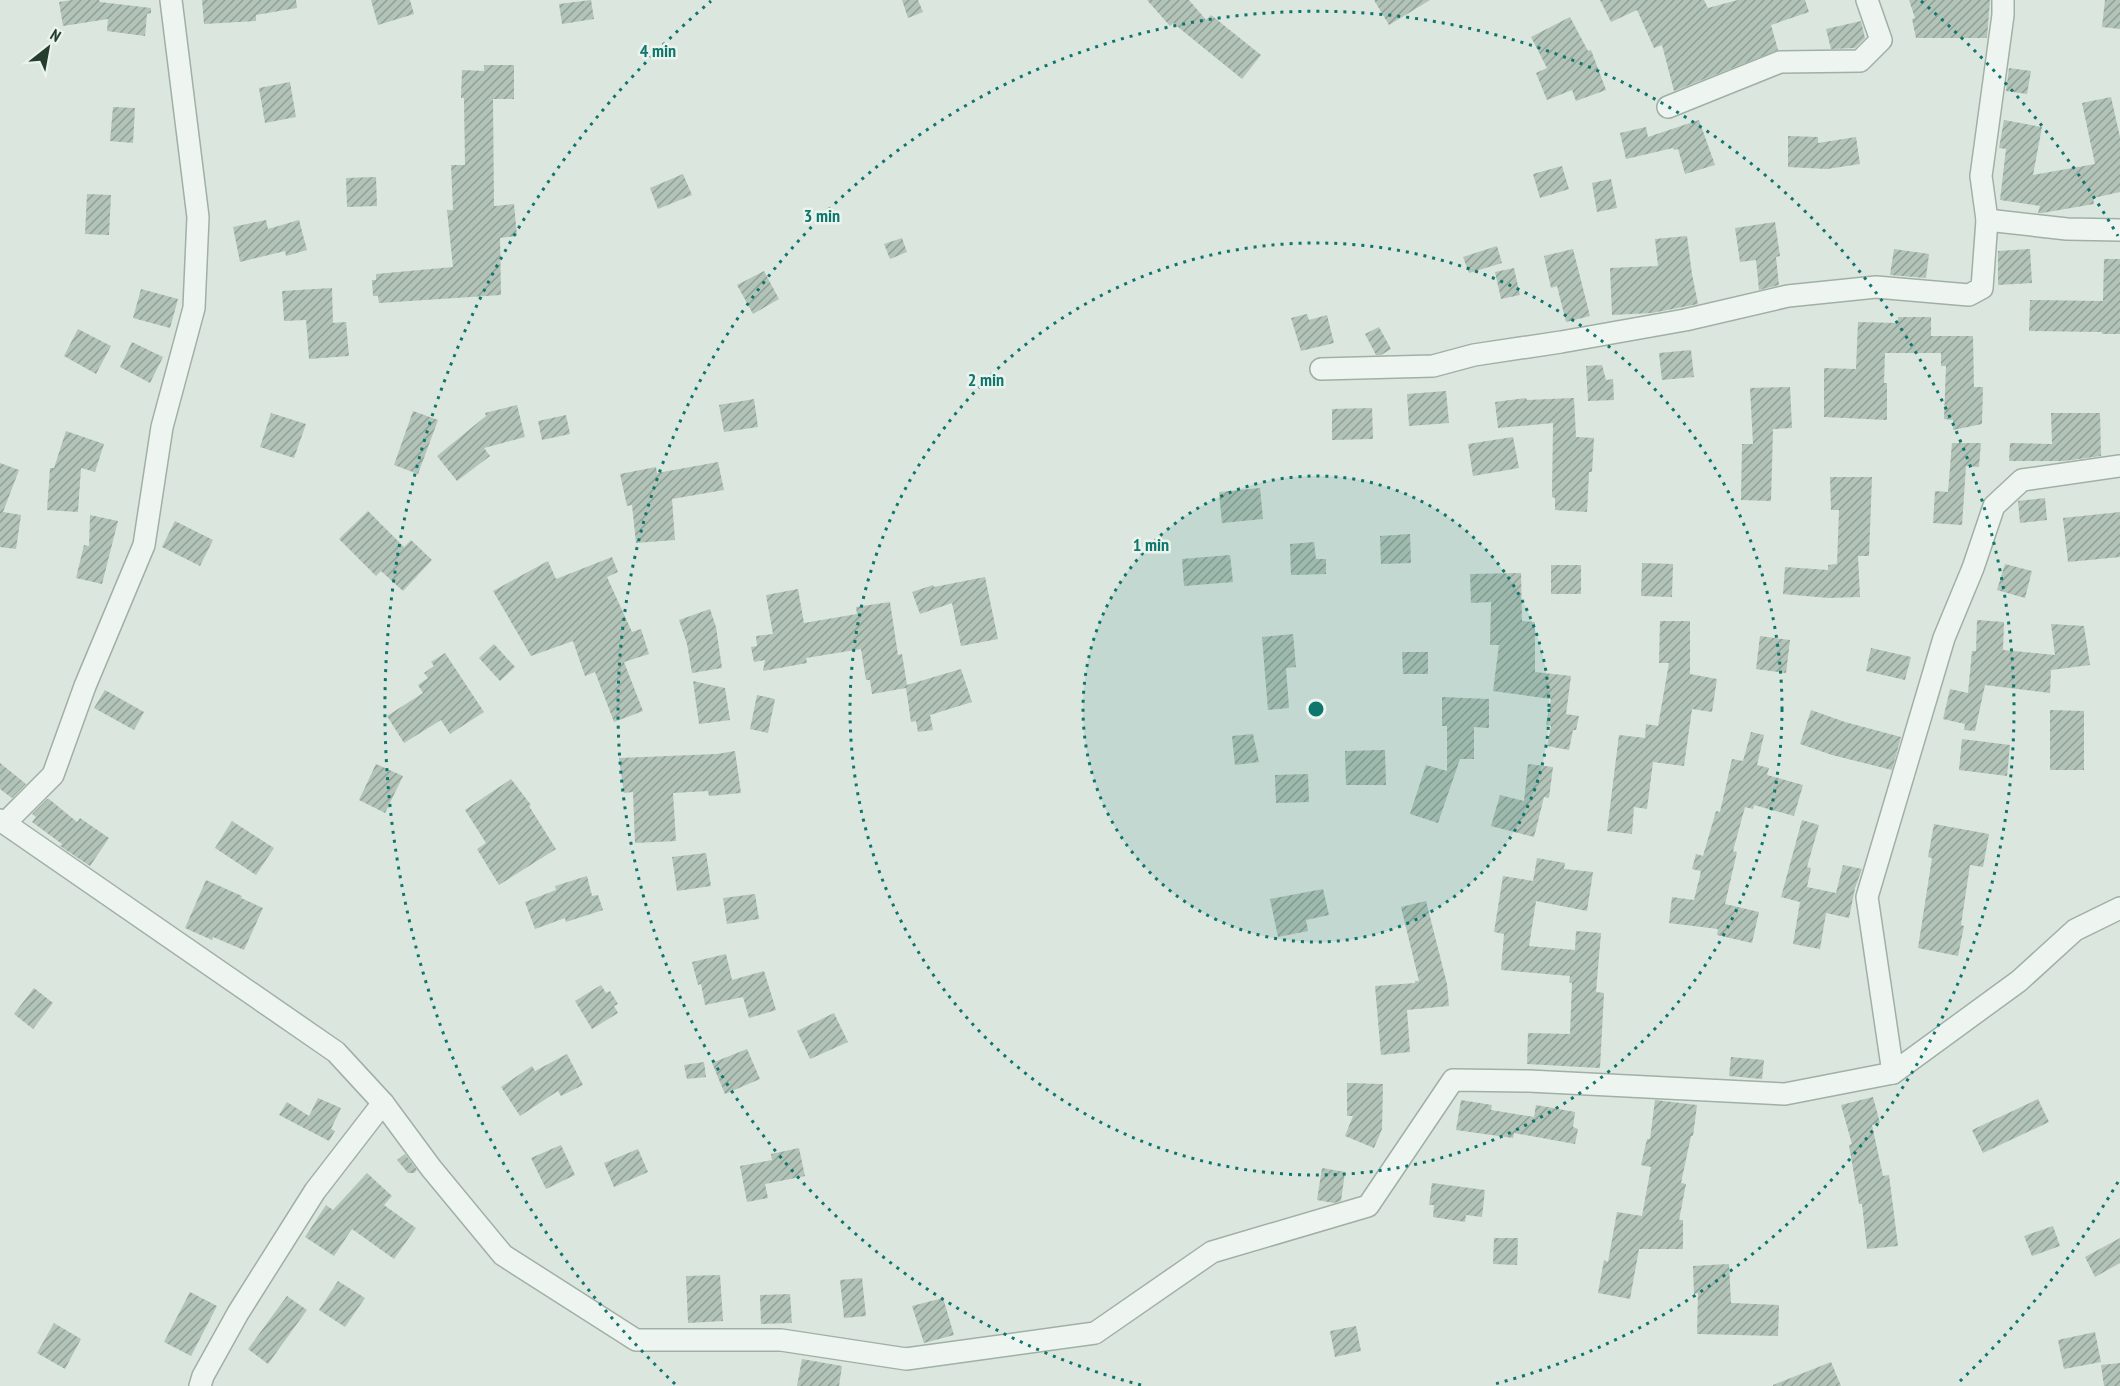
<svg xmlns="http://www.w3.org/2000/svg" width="2120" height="1386" font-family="'PT Sans Narrow',sans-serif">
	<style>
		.building { fill: url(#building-hatch) }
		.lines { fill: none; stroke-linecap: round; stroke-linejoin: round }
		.minor-casing { stroke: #a0b0a6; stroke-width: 24 }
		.minor { stroke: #eef5f0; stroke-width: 21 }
		.ring { fill: none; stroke: #0f766e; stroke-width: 3; stroke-dasharray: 3 6 }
		.centre { fill: #0f766e; stroke: #eaf4ed; stroke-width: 3 }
		.ring-label { font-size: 18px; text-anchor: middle; font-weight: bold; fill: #0f766e; stroke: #eaf4ed; stroke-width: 5; stroke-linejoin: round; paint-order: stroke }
	</style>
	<defs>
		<pattern id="building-hatch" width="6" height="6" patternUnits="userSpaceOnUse" patternTransform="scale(1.5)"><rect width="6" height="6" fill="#b2c3b8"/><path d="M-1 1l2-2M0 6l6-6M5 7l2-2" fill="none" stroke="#91a096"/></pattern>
	</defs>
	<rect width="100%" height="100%" fill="#dbe6df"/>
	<g class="building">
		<polygon points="72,0 99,0 100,2 151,8 151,13 147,14 145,36 107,31 108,19 63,26 59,2"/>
		<polygon points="202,0 296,0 297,8 256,15 256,21 204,24"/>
		<polygon points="371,0 410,0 414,14 378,25"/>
		<polygon points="591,0 594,19 562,24 559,4"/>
		<polygon points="902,0 918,0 923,12 908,18"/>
		<polygon points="1147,0 1189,0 1206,20 1211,15 1261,55 1242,79 1173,23 1170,26"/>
		<polygon points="1374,0 1430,0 1389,25"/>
		<polygon points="1600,0 1704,0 1708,8 1738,0 1805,0 1809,12 1771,25 1778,50 1674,91 1662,45 1654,48 1637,10 1611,22"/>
		<polygon points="1909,0 1990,0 1987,38 1916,38 1912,19 1915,18"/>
		<polygon points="2105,0 2120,0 2120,29 2102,27"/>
		<polygon points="1570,17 1588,51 1591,50 1606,90 1576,101 1572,90 1547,100 1536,73 1547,68 1531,37"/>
		<polygon points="1861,21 1865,38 1855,48 1831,49 1826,29"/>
		<polygon points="484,65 514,65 514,99 493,99 494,206 514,204 517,236 500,238 501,295 379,303 378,296 373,296 372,280 376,280 376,274 453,267 447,210 453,210 451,165 465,165 464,98 461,98 462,70 484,71"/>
		<polygon points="2009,68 2031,71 2027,94 2006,91"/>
		<polygon points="290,82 296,117 265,123 259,88"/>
		<polygon points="2111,97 2120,137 2120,192 2093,198 2094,204 2042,213 2038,213 2040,206 2000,200 2006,149 1999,148 2004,120 2042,127 2033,175 2095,164 2082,103"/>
		<polygon points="113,107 135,108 133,143 110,141"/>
		<polygon points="1699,120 1715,165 1685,174 1678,149 1674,150 1673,148 1626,159 1620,133 1646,127 1648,137"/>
		<polygon points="1788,136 1818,137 1818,143 1856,137 1860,164 1827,169 1788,167"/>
		<polygon points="1562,166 1569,189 1540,198 1533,174"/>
		<polygon points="683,174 692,195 658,209 650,188"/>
		<polygon points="376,177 377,206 347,207 346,178"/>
		<polygon points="1611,179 1617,208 1597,212 1592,183"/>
		<polygon points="87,194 111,195 109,235 85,234"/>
		<polygon points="266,220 268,229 299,220 307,250 286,256 285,251 240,262 233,227"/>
		<polygon points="1775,222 1780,256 1776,257 1779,285 1759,290 1756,260 1740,262 1735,228"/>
		<polygon points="1687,236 1692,274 1698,304 1652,313 1612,315 1610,268 1658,266 1655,239"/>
		<polygon points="902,238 907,252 890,259 884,244"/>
		<polygon points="1497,246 1502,263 1469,273 1463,257"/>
		<polygon points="1573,249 1590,316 1566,322 1557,286 1551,288 1544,256"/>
		<polygon points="1894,249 1929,254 1926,278 1890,275"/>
		<polygon points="2030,249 2032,283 1998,285 1998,251"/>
		<polygon points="2104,259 2120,259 2120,334 2102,334 2102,332 2029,331 2030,300 2103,301"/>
		<polygon points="1514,268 1520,295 1501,299 1495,272"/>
		<polygon points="764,271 779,299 753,314 737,285"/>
		<polygon points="332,288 333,323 346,322 349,356 309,359 306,320 284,321 282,291"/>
		<polygon points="141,289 178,299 170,328 133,318"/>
		<polygon points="1307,314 1309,320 1327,315 1334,343 1301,351 1291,318"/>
		<polygon points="1898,317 1931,317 1931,336 1973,336 1974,387 1983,387 1982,424 1953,430 1953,420 1944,419 1946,366 1941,366 1941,353 1885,353 1884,383 1887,383 1887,420 1824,417 1824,368 1856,369 1858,322 1898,323"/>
		<polygon points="1379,327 1391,349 1381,355 1376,355 1365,334"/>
		<polygon points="78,329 111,346 96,374 64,356"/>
		<polygon points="132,342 163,357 150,383 120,367"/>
		<polygon points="1691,350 1694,377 1662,380 1659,353"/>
		<polygon points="1602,365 1606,380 1613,379 1614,400 1588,401 1586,366"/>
		<polygon points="1790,387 1792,428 1773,429 1771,501 1741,500 1742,444 1753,444 1750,388"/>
		<polygon points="1446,391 1449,423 1409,426 1407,394"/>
		<polygon points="1526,398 1527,400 1574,398 1576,437 1594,438 1592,472 1589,472 1587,512 1555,510 1555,498 1552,497 1553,423 1498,428 1495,402"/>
		<polygon points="754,399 758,427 724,432 719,405"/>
		<polygon points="517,405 525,437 484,448 490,456 457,481 437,456 486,416 485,413"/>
		<polygon points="1372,408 1373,439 1332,440 1332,409"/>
		<polygon points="413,411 438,420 418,474 394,465"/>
		<polygon points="271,413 306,424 294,458 260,447"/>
		<polygon points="2051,413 2100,413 2101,456 2064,461 2009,461 2010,443 2052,444"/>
		<polygon points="566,415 570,434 542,440 538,421"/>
		<polygon points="66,431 104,444 95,472 81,468 78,512 47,510 50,468 54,468"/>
		<polygon points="1513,437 1519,468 1473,476 1468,444"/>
		<polygon points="1952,443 1981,443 1979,467 1966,466 1962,525 1933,523 1935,491 1948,492"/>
		<polygon points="718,462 724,490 672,499 675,540 636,543 632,505 627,506 620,474 656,467 657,473"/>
		<polygon points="0,463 19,470 3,512 21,515 16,549 0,547"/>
		<polygon points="1830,477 1872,477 1869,556 1858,556 1860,597 1829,598 1783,594 1785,567 1828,570 1828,565 1837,564 1839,510 1831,510"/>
		<polygon points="1260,488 1263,519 1222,523 1219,492"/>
		<polygon points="2045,498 2047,520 2020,523 2018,501"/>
		<polygon points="368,511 404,547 411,540 432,560 403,591 381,571 376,576 339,539"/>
		<polygon points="2120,512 2120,557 2068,562 2063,518"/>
		<polygon points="90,515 118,521 102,584 76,578 84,545 89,546"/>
		<polygon points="175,521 213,540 200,566 162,547"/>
		<polygon points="1410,534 1411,563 1381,564 1380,536"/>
		<polygon points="1314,542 1316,559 1326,559 1326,574 1291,575 1290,544"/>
		<polygon points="1230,555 1233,582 1184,586 1182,559"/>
		<polygon points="612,557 618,572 607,577 632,632 641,629 649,654 624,662 643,711 614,722 595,672 585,676 573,641 531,656 493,591 548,561 556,579"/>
		<polygon points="1642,563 1673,564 1672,597 1641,596"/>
		<polygon points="2005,564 2032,571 2025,598 1997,590"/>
		<rect x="1551" y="565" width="30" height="29"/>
		<polygon points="1521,573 1522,621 1535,622 1535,672 1571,676 1566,714 1579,716 1576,730 1573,730 1569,750 1547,746 1551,726 1546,725 1551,699 1493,691 1499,645 1490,645 1491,602 1471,603 1470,574"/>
		<polygon points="985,577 998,639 961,646 952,603 920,614 912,592 933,585 934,587"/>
		<polygon points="798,589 804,623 857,614 856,607 890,602 898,655 902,654 907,685 961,669 972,702 930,715 933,730 918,732 916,721 911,722 906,688 872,694 870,680 866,680 861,649 806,658 807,663 763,671 765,660 754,662 751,647 757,646 756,636 773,634 766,595"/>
		<polygon points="710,609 716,627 722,668 692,673 687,644 679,620"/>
		<polygon points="1977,620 2004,622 2003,650 2055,655 2051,624 2084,626 2090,665 2051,670 2050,693 1985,685 1975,731 1964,730 1965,724 1943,719 1950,689 1968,693 1972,651 1976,651"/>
		<polygon points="1660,621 1690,621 1690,674 1717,679 1712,712 1692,709 1684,766 1653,762 1647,809 1634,807 1632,834 1607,831 1619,735 1645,738 1646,724 1658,726 1669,663 1659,663"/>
		<polygon points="1293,634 1296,667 1286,668 1289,708 1268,710 1262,637"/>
		<polygon points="1760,636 1790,640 1786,673 1756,669"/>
		<polygon points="494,644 515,667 500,681 479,658"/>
		<polygon points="1871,648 1911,657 1905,680 1866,671"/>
		<polygon points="1402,652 1428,652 1428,674 1403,674"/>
		<polygon points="445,653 484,712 450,734 441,720 404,743 387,716 423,693 418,685 428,678 424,673 434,666 431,662"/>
		<polygon points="693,681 725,688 730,720 699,724"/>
		<polygon points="105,690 144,712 134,730 94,708"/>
		<polygon points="757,695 775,699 768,733 750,729"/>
		<polygon points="1442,697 1489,699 1489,728 1474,727 1474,759 1460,759 1438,823 1410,814 1426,765 1447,771 1447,726 1442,726"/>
		<polygon points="1811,710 1845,722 1901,737 1892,770 1832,755 1800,744"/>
		<polygon points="2050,710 2084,711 2084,770 2050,770"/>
		<polygon points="1751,732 1764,735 1757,765 1769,768 1767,775 1803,785 1794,816 1754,805 1753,809 1745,807 1733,851 1737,852 1725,904 1759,912 1752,943 1717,935 1718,929 1669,923 1672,897 1694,900 1701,871 1692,869 1696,854 1703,856 1716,811 1720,812 1732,759 1743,761"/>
		<polygon points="1253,734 1259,762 1235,765 1232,736"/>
		<polygon points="1962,739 2010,745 2007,776 1959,770"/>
		<polygon points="1385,750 1386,785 1346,785 1345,751"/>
		<polygon points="735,751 741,793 709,796 708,791 673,793 676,841 635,843 633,792 624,793 619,758 717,754"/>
		<polygon points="0,763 26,784 12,798 0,789"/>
		<polygon points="376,764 403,776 385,813 359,800"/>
		<polygon points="1528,764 1553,767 1549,798 1544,797 1534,837 1491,826 1500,795 1524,801"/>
		<polygon points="1308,774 1309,802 1276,803 1275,775"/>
		<polygon points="511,779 531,805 529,806 556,849 499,885 477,849 486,843 465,810"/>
		<polygon points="47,799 49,799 77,822 80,818 109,838 90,866 60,846 62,844 32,822 36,817 32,814"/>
		<polygon points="1802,820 1819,825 1807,867 1811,868 1807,887 1836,893 1843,865 1862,869 1855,888 1849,918 1826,913 1820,949 1793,944 1800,902 1781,897"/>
		<polygon points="232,821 274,848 256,875 215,848"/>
		<polygon points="1934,824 1989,834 1983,867 1970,865 1961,925 1964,926 1958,956 1918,948 1932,858 1928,857"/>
		<polygon points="706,853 711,886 677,891 672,857"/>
		<polygon points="1537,858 1565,863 1564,869 1593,872 1587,911 1536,901 1529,946 1575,950 1576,931 1601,933 1596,992 1604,993 1600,1068 1527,1064 1528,1033 1570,1034 1572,983 1569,983 1570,976 1501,970 1504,934 1494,932 1503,876 1533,881"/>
		<polygon points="587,876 592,896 598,895 603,910 566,922 565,918 535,929 525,902 556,890 555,886"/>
		<polygon points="206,880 242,896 241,898 263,908 244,950 213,937 212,940 185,928"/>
		<polygon points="1323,889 1329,915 1306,920 1308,931 1278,937 1270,899"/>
		<polygon points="755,894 759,919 727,924 723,898"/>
		<polygon points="1426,901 1447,984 1449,1006 1407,1010 1410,1052 1381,1055 1375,986 1415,983 1415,981 1419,981 1401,907"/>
		<polygon points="726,954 732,980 764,971 776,1010 749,1018 743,997 705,1005 701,984 698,985 692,962"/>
		<polygon points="601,985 606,993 610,991 618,1004 614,1006 618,1013 592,1029 575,1001"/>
		<polygon points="34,988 53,1003 33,1029 14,1014"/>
		<polygon points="834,1013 848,1042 810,1059 797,1031"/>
		<polygon points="747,1049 760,1079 725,1094 712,1063"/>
		<polygon points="567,1054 583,1085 561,1096 558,1091 520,1116 501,1087 532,1066 535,1071"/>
		<polygon points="1731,1057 1764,1060 1762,1079 1729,1076"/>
		<polygon points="704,1062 706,1077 687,1079 684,1065"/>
		<polygon points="1347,1083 1383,1084 1382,1129 1374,1148 1345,1136 1353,1116 1347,1116"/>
		<polygon points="1873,1097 1880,1123 1872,1125 1883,1176 1889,1175 1898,1246 1867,1249 1862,1204 1859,1204 1849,1145 1852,1144 1841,1105"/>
		<polygon points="318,1098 341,1108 331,1129 335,1131 329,1141 279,1115 287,1102 309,1116"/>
		<polygon points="2038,1099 2049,1122 1983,1153 1972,1130"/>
		<polygon points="1461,1100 1492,1105 1491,1110 1534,1117 1536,1105 1575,1112 1573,1127 1578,1129 1575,1144 1514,1133 1513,1138 1456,1130"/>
		<polygon points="1655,1100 1697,1105 1693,1136 1691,1136 1681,1183 1686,1184 1679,1220 1683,1220 1683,1249 1639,1249 1630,1299 1598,1293 1604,1260 1608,1262 1617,1212 1642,1216 1651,1167 1641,1165 1647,1139 1650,1139"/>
		<polygon points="561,1145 575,1175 546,1189 531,1158"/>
		<polygon points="799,1148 805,1176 765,1184 768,1198 747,1202 740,1166 772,1160 771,1154"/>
		<polygon points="638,1149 648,1172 614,1187 604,1163"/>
		<polygon points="405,1154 417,1170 414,1173 408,1173 397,1160"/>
		<polygon points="1322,1168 1345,1172 1341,1201 1334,1203 1317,1200"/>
		<polygon points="367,1173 392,1196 384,1205 416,1228 394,1259 352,1229 334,1256 305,1237 326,1205 333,1210"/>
		<polygon points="1432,1183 1485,1190 1482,1217 1466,1215 1465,1222 1433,1217 1434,1205 1429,1205"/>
		<polygon points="2053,1226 2060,1246 2032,1256 2024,1236"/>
		<polygon points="1494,1238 1518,1238 1517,1265 1493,1264"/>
		<polygon points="2120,1238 2120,1263 2095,1277 2085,1257"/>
		<polygon points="1729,1264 1731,1303 1779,1305 1778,1336 1697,1334 1698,1293 1694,1294 1693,1266"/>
		<polygon points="720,1275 723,1321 688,1323 686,1276"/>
		<polygon points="862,1278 866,1316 844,1318 840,1280"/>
		<polygon points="338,1281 365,1298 345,1327 319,1310"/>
		<polygon points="190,1292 217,1306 191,1356 164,1342"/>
		<polygon points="790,1294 792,1323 761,1324 760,1295"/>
		<polygon points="287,1296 307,1310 268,1364 248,1349"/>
		<polygon points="943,1298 954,1335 924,1343 912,1306"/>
		<polygon points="54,1323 81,1339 65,1369 37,1353"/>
		<polygon points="1356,1326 1361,1351 1335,1357 1330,1331"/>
		<polygon points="2095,1332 2101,1362 2064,1369 2058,1340"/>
		<polygon points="802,1359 842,1366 839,1386 797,1386"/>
		<polygon points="1831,1362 1841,1386 1773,1386 1773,1385"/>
		<polygon points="2120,1363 2120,1386 2104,1386 2101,1365"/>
	</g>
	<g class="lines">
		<g class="minor-casing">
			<g id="minor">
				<polyline points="1668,107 1780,62 1860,61 1881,40 1867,0"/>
				<polyline points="1987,220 2067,229 2120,230"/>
				<polyline points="1321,369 1433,366 1474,355 1561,342 1685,320 1788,296 1876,287 1969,295 1982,288 1987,220 1981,176 2003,15 2003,0"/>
				<polyline points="0,820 336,1052 383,1103 431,1168 503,1255 636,1340 781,1340 906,1359 1095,1333 1212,1252 1368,1206 1453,1080 1529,1081 1785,1094 1893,1073 2019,981 2075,930 2120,908"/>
				<polyline points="5,823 53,775 85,686 144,545 162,427 194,308 198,217 171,0"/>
				<polyline points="1893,1073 1867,897 1944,638 1973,568 1994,506 2022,480 2120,466"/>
				<polyline points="200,1386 203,1376 238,1313 315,1191 383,1103"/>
			</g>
		</g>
		<use href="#minor" class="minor"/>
	</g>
	<circle cx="1316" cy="709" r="233" fill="#0f766e" fill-opacity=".12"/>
	<g class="ring">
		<circle cx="1316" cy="709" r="233"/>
		<circle cx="1316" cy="709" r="466"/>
		<path d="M1141 1385A698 698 0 1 1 1491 1385"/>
		<path d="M2118 1182A931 931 0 0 1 1957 1384M675 1384A931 931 0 0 1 711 1M1921 1A931 931 0 0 1 2118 236"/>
	</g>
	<circle cx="1316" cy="709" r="9" class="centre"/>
	<g class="ring-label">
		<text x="658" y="57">4 min</text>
		<text x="822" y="222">3 min</text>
		<text x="986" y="386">2 min</text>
		<text x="1151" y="551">1 min</text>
	</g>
	<g transform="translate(48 48) rotate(31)" stroke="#eaf4ed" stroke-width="4.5" paint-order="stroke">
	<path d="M0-4.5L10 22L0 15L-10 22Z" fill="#243d2d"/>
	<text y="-9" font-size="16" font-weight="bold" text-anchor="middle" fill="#243d2d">N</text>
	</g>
</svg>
